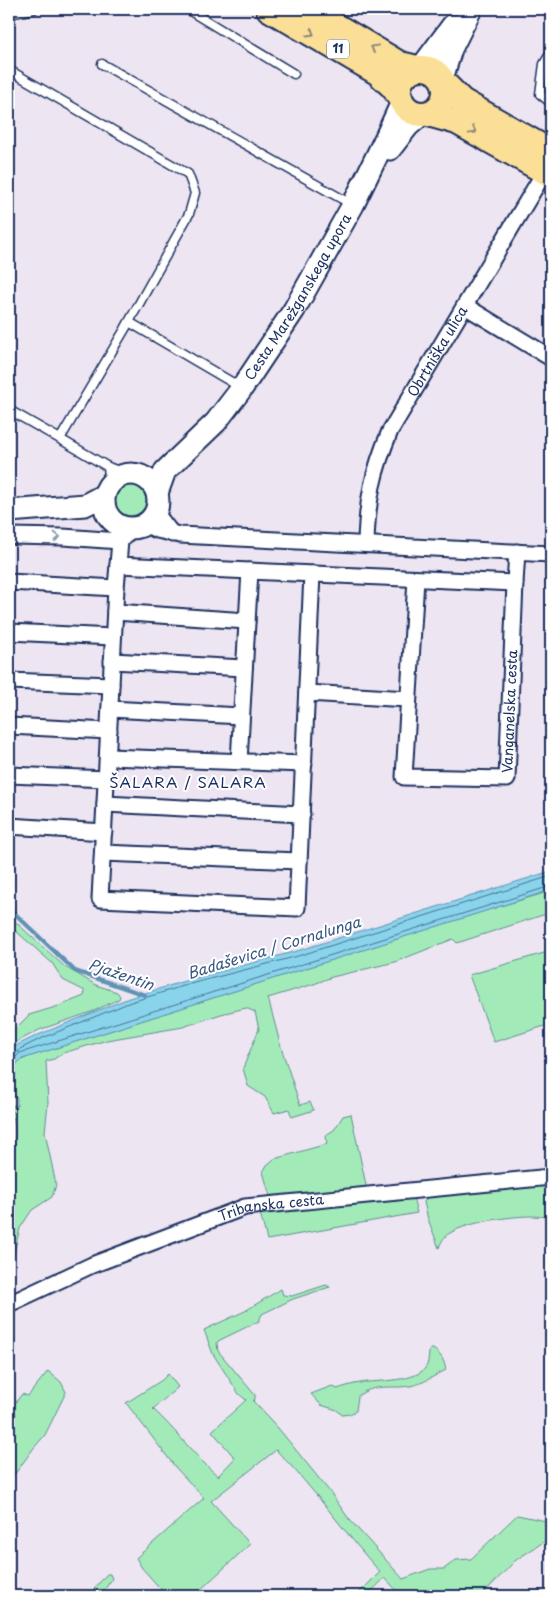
<svg xmlns="http://www.w3.org/2000/svg" width="560" height="1605" font-family="'Playpen Sans',sans-serif">
	<style>
		.green { fill: #a2ebb9; stroke: #5e8d8c }
		.water { fill: #8ad4eb; stroke: #5e92b3 }
		.lines { fill: none; stroke-linecap: round; stroke-linejoin: round }
		.shore { stroke: #477196; stroke-width: 1 }
		.stream { stroke: #5e92b3; stroke-width: 4 }
		.lane-casing { stroke: #1b2f5e; stroke-width: 11 }
		.street-casing { stroke: #1b2f5e; stroke-width: 19 }
		.secondary-casing { stroke: #1b2f5e; stroke-width: 25 }
		.primary-casing { stroke: #1b2f5e; stroke-width: 28 }
		.lane { stroke: #fff; stroke-width: 8 }
		.street { stroke: #fff; stroke-width: 15 }
		.secondary { stroke: #fff; stroke-width: 21 }
		.primary { stroke: #fbdf96; stroke-width: 24 }
		.oneway { stroke: #8b877a }
		.oneway2 { stroke: #8d97ae }
		.labels { text-anchor: middle; stroke-width: 4; stroke-linejoin: round; paint-order: stroke }
		.shield { fill: #fff; stroke: #5f6d8e; stroke-width: 1 }
		.shield-label { font-size: 12px; font-weight: bold; fill: #1b2f5e }
		.street-label { font-size: 14px; fill: #1b2f5e; stroke: #fff }
		.neighbourhood-label { font-size: 15px; letter-spacing: 1px; fill: #1b2f5e; stroke: #fff }
		.water-label { font-size: 15px; font-style: italic; fill: #375881; stroke: #fff }
	</style>
	<rect width="100%" height="100%" fill="#ede5f2"/>
	<filter id="ink" filterUnits="userSpaceOnUse"><feTurbulence type="fractalNoise" baseFrequency=".02" numOctaves="2"/><feDisplacementMap in="SourceGraphic" scale="10" xChannelSelector="R" yChannelSelector="G"/><feConvolveMatrix kernelMatrix="1 2 1 2 8 2 1 2 1" color-interpolation-filters="sRGB"/></filter>
	<g filter="url(#ink)">
		<g class="green">
			<circle cx="130" cy="500" r="16"/>
			<polygon points="551,891 551,930 546,914 457,943 453,939 395,962 332,977 314,984 268,998 281,1047 300,1105 310,1102 314,1110 292,1117 289,1109 274,1113 265,1097 248,1086 243,1068 259,1029 255,1012 246,1008 221,1014 183,1027 107,1040 63,1053 54,1059 46,1061 48,1103 45,1132 56,1185 52,1197 32,1210 20,1228 13,1257 9,1259 9,1171 14,1146 15,1130 13,1112 9,1111 9,1105 17,1106 17,1098 9,1095 9,1066 28,1057 491,909"/>
			<polygon points="9,916 65,967 96,985 117,992 120,996 119,999 94,1011 39,1030 9,1046 9,1035 29,1015 59,1006 84,996 85,991 63,980 52,963 9,925"/>
			<polygon points="551,951 551,1024 494,1042 469,975"/>
			<polygon points="351,1114 367,1190 276,1200 270,1196 263,1172 267,1165 274,1159 327,1144 326,1135 334,1130 343,1116"/>
			<path d="M 551,1183 L 551,1217 C 545,1217 538,1216 532,1216 C 511,1216 468,1222 450,1233 C 444,1236 441,1242 439,1248 L 428,1219 L 424,1202 L 428,1195 Z"/>
			<polygon points="413,1197 417,1213 267,1240 260,1213"/>
			<path d="M 326,1285 L 330,1287 L 293,1299 L 262,1314 L 259,1321 L 218,1341 L 217,1343 L 218,1351 L 255,1395 L 255,1399 L 253,1401 L 278,1428 L 330,1492 L 349,1519 L 403,1579 L 430,1569 L 444,1569 L 456,1560 L 471,1559 L 517,1515 L 551,1522 L 551,1537 L 516,1560 L 481,1596 L 437,1596 L 434,1593 L 428,1596 L 399,1596 L 400,1594 L 385,1578 L 366,1596 L 356,1596 L 380,1572 C 344,1532 314,1488 276,1450 L 211,1501 L 250,1544 L 198,1592 L 201,1596 L 167,1596 L 142,1568 L 136,1558 L 204,1498 L 176,1468 L 126,1403 L 162,1380 L 168,1374 L 178,1387 L 153,1409 C 176,1430 195,1457 218,1476 L 235,1458 L 212,1431 L 246,1400 L 239,1394 L 213,1354 L 204,1330 L 245,1311 L 281,1289 L 283,1295 L 292,1296 Z"/>
			<path d="M 430,1349 L 433,1349 C 441,1354 444,1360 446,1370 C 435,1375 423,1384 410,1386 C 392,1389 374,1383 358,1396 L 356,1411 L 350,1414 L 342,1415 L 337,1410 L 321,1405 L 311,1394 L 332,1386 L 337,1389 C 344,1387 352,1384 360,1383 C 376,1380 419,1383 427,1365 C 429,1360 428,1354 430,1349 Z"/>
			<polygon points="48,1371 61,1382 66,1392 45,1435 33,1449 9,1482 9,1411 22,1394 28,1396"/>
			<polygon points="107,1574 110,1574 112,1579 100,1596 88,1596"/>
		</g>
		<polygon class="water" points="551,871 551,890 22,1059 9,1071 9,1049 38,1035 129,998 188,980 297,951"/>
		<g class="lines">
			<g class="shore">
				<polyline points="9,1053 19,1052 20,1049 40,1039 131,1002 190,984 298,956 551,876"/>
				<polyline points="9,1064 20,1053 551,886"/>
			</g>
			<polyline class="stream" points="9,908 75,971 145,995"/>
			<g class="lane-casing">
				<g id="lane">
					<polyline points="187,9 294,74"/>
					<polyline points="9,14 34,9"/>
					<polyline points="551,52 544,64 540,94 551,103"/>
					<polyline points="102,64 351,204"/>
					<polyline points="9,70 188,174 195,193 189,214 125,329 60,439 9,410"/>
					<polyline points="129,322 240,387"/>
					<polyline points="60,439 108,467 126,474"/>
					<polyline points="108,467 110,483"/>
				</g>
			</g>
			<g class="street-casing">
				<g id="street">
					<polyline points="465,306 551,358"/>
					<polyline points="155,512 172,534"/>
					<polyline points="116,523 120,541 116,588 100,899 297,908 312,574"/>
					<polyline points="144,524 157,530 180,535 551,554"/>
					<polyline points="9,536 63,537 120,541"/>
					<polyline points="120,541 132,528"/>
					<path id="s1" d="M 366,544 C 367,500 373,472 390,431 L 545,171"/>
					<polyline points="118,565 515,583 517,552"/>
					<path id="s2" d="M 416,579 L 404,777 L 507,779 L 515,583"/>
					<polyline points="9,582 116,588"/>
					<polyline points="115,612 247,621"/>
					<polyline points="9,632 113,637"/>
					<polyline points="112,661 244,668"/>
					<polyline points="9,681 111,685"/>
					<polyline points="307,693 408,699"/>
					<polyline points="110,709 241,716"/>
					<polyline points="9,726 109,731"/>
					<polyline points="108,757 304,764"/>
					<polyline points="239,761 250,571"/>
					<polyline points="9,775 107,779"/>
					<polyline points="105,804 302,814"/>
					<polyline points="9,826 104,832"/>
					<polyline points="103,853 299,861"/>
					<path id="s3" d="M 9,1304 L 92,1265 L 245,1207 L 551,1177"/>
				</g>
			</g>
			<g class="secondary-casing">
				<g id="secondary">
					<polyline points="421,68 453,25"/>
					<polyline points="442,79 451,49 471,9"/>
					<polyline points="390,149 408,126 421,115"/>
					<circle cx="131" cy="501" r="27"/>
					<path id="s4" d="M 157,493 L 165,471 L 216,422 L 242,388 L 294,310 L 353,205 L 387,135 L 402,102"/>
					<polyline points="9,511 85,505 104,495"/>
				</g>
			</g>
			<g class="primary-casing">
				<g id="primary">
					<polyline points="269,9 378,73 393,87 400,97"/>
					<polyline points="308,9 400,64 417,68"/>
					<circle cx="422" cy="91" r="23"/>
					<polyline points="444,83 462,101 551,152"/>
					<polyline points="428,114 457,122 551,175"/>
				</g>
			</g>
			<use href="#lane" class="lane"/>
			<use href="#street" class="street"/>
			<use href="#secondary" class="secondary"/>
			<use href="#primary" class="primary"/>
		</g>
		<defs><path id="oneway-chevron" d="M-2-3.5L2.5 0L-2 3.5" fill="none" stroke-width="1.6" stroke-linecap="round" stroke-linejoin="round" transform="scale(1.25)"/></defs>
		<g class="oneway">
			<use href="#oneway-chevron" transform="translate(311 33) rotate(30)"/>
			<use href="#oneway-chevron" transform="translate(374 48) rotate(-149)"/>
			<use href="#oneway-chevron" transform="translate(473 131) rotate(29)"/>
		</g>
		<use class="oneway2" href="#oneway-chevron" transform="translate(57 537) rotate(1)"/>
	</g>
	<g class="labels">
		<rect class="shield" x="327" y="39.5" width="22" height="19" rx="4"/>
		<g class="shield-label">
			<text x="338" y="53">11</text>
		</g>
		<g class="street-label">
			<text dy="5" stroke="none"><textPath href="#s4" startOffset="244">Cesta Marežganskega upora</textPath></text>
			<text dy="5" stroke="none"><textPath href="#s1" startOffset="209">Obrtniška ulica</textPath></text>
			<text dy="5" stroke="none"><textPath href="#s2" startOffset="369">Vanganelska cesta</textPath></text>
			<text dy="5" stroke="none"><textPath href="#s3" startOffset="281">Tribanska cesta</textPath></text>
		</g>
		<g class="neighbourhood-label">
			<text x="188" y="788">ŠALARA / SALARA</text>
		</g>
		<g class="water-label">
			<text transform="translate(274 948) rotate(-17)" y="5">Badaševica / Cornalunga</text>
			<text transform="translate(121 975) rotate(19)" y="5">Pjažentin</text>
		</g>
	</g>
	<rect width="560" height="1605" fill="none" stroke="#fff" stroke-width="30"/>
	<rect x="15" y="15" width="530" height="1575" fill="none" stroke="#1b2f5e" stroke-width="2" filter="url(#ink)"/>
</svg>
